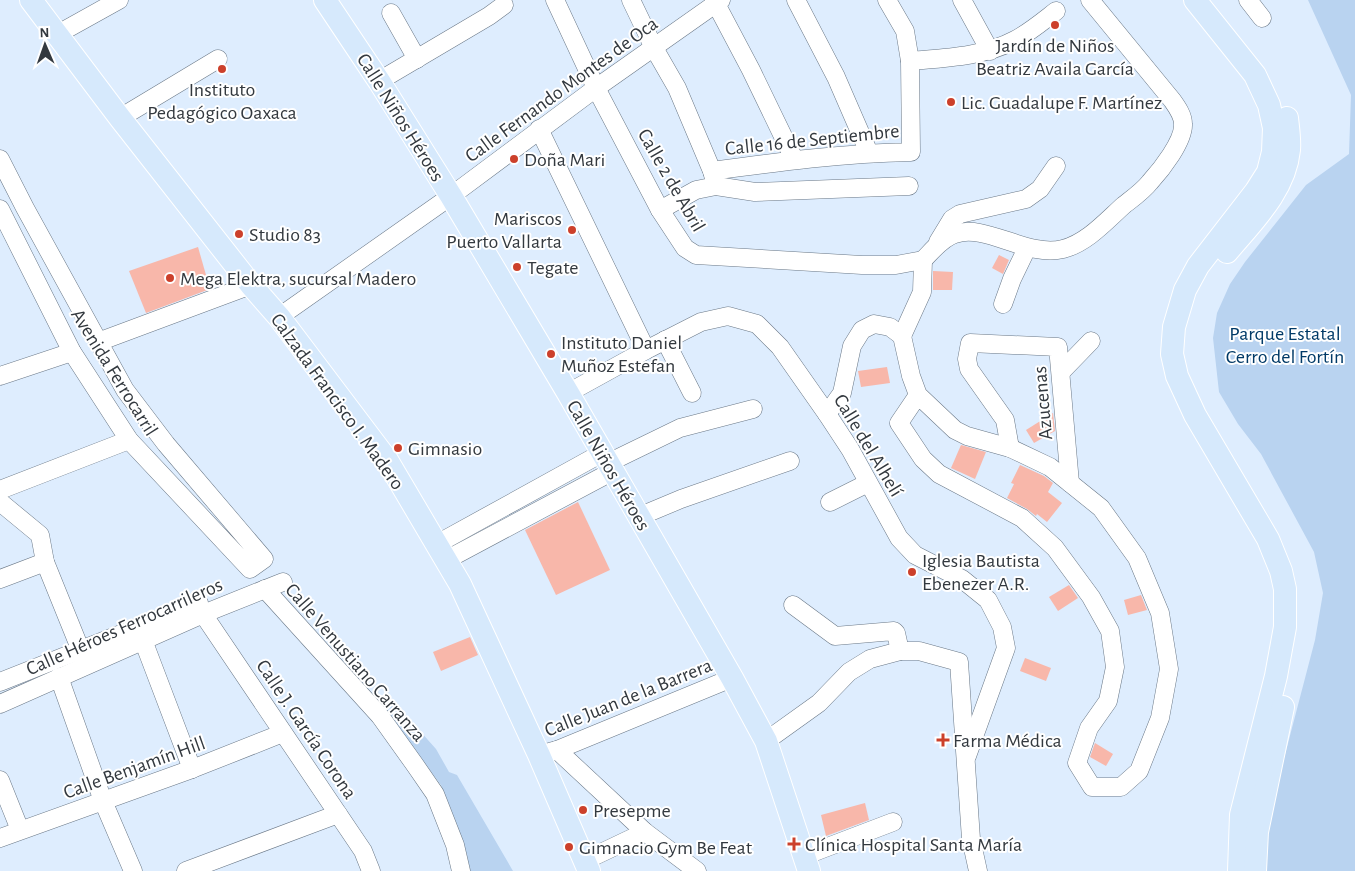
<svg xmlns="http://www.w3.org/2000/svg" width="1355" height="871" font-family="'Alegreya Sans',sans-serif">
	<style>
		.green { fill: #b9d3f0 }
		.building { fill: #f8b7aa }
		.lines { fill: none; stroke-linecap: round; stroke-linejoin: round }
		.minor-casing { stroke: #6a7887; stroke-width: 19 }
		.major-casing { stroke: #fff; stroke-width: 24 }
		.minor { stroke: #fff; stroke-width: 18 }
		.major { stroke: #d6e9fc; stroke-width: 22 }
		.poi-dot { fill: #cc402b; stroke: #fff; stroke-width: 2 }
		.labels { text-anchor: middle; stroke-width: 4; stroke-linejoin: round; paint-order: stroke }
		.poi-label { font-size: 20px; fill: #33393f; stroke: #fff; text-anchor: start }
		.street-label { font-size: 20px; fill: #33393f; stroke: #fff }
		.park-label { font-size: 20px; fill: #013a67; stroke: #fff }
	</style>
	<rect width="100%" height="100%" fill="#deedfe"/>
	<g class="green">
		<polygon points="1308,0 1355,0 1355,871 1266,871 1267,839 1281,770 1315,640 1323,593 1314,552 1261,454 1238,424 1219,392 1213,338 1217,313 1230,284 1245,262 1306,185 1349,154 1351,95"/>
		<polygon points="395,703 436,749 449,772 457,775 513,871 469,871 467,855 441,785 386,712"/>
	</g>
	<g class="building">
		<polygon points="198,247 210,289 146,313 129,271"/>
		<polygon points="999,255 1009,260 1003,274 992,268"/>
		<polygon points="933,271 953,272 952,290 933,290"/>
		<polygon points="887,367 890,383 861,387 858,371"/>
		<polygon points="1053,413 1055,431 1034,443 1026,430"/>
		<polygon points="961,445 986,452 975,479 951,468"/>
		<polygon points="1020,465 1044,476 1053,483 1048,492 1062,503 1047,522 1037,514 1036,516 1027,509 1007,498 1014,484 1011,483"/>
		<polygon points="578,502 610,570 556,595 525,530"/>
		<polygon points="1069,585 1078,598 1058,611 1049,597"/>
		<polygon points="1141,595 1147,610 1128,615 1124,600"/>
		<polygon points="470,637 478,655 441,671 433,652"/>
		<polygon points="1025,658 1051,668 1046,681 1020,671"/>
		<polygon points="1095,743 1113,754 1106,766 1090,757"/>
		<polygon points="865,803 869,820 826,836 821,815"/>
	</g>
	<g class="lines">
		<g class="minor-casing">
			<g id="minor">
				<polyline points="555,0 596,88 660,210 685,248 696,255 862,265 896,265 923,260"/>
				<polyline points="631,0 654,48 677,88 712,171 716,186 696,190 660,210"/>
				<polyline points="714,0 751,70 794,159"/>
				<polyline points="796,0 836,77 869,153"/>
				<polyline points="962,0 990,51"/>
				<polyline points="1248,0 1262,18"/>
				<polyline points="391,13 417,59"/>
				<polyline points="56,35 119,0"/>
				<path d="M 910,61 C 945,58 983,57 1015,40 C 1030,32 1043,21 1056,11"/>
				<polyline points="379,81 489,16 504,5"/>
				<polyline points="120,118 218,59"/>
				<polyline points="539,129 646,350"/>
				<polyline points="0,159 25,208 125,390 166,444 264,559 250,569 129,440 72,352 0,209"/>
				<path d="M 712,171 C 778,162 844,153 911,152 L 910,61 L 905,31 L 887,0"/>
				<polyline points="716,186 755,192 909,186"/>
				<polyline points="938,242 952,219 960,214 1026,199 1040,189 1056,166"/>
				<path d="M 923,260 C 932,251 942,238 955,234 C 986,223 1027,258 1063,249 C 1087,243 1106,221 1124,205 C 1133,198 1143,191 1150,182 C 1161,170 1184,141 1183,124 C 1183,115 1177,107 1172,100 L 1090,0"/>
				<polyline points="1003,304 1012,279 1027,248"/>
				<polyline points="279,317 451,196 596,88 721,0"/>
				<polyline points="902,336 922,292 923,260"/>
				<polyline points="665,340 692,393"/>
				<polyline points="98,342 251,285"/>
				<polyline points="1061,372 1091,341"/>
				<polyline points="0,376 72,352"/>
				<polyline points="568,393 646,350 701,322 728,316 757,324 780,347 827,414 850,449 899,538 915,555 962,579 988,600 1002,627 1006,648 967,756"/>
				<polyline points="827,414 842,393 852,346 862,330 874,324 890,327 902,336 911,376 918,395 955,430 967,436 1010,448 1050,467 1101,508 1137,558 1160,613 1169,669 1160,718 1139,771 1121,787 1092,787 1077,763 1089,728 1108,701 1115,667 1110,631 1091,597 1055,548 1022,518 939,474 923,459 899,423 918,395"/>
				<polyline points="1010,448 1005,420 969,369 967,359 970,343 1058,347 1070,483"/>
				<polyline points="608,463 680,428 753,409"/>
				<polyline points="0,490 129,440"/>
				<polyline points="0,502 40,535 45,562 81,651"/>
				<polyline points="830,502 868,483"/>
				<polyline points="638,517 681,499 790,461"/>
				<polyline points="437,544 602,453"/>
				<polyline points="446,560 613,471"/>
				<polyline points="0,579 45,562"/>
				<polyline points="265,589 380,716 415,765 435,794 455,845 461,871"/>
				<polyline points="793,605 835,636 894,631 896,633 900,651"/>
				<polyline points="203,614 338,814 363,851 371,871"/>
				<polyline points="143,640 192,769"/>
				<polyline points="59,677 103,801 133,871"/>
				<polyline points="0,682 199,603"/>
				<polyline points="0,704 203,614 283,582"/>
				<polyline points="766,741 819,703 849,672 870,659 900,651 919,651 959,662 971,839 978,871"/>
				<polyline points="557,750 645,832 697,871"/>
				<polyline points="539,755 557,750 732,678"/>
				<polyline points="0,780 20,830"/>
				<polyline points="0,838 192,769 283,733"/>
				<polyline points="804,856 893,822"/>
				<polyline points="584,861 645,832"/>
				<polyline points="186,871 338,814"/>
			</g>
		</g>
		<g class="major-casing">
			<g id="major">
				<polyline points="31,0 120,118 251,285 279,317 387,460 460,584 539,755 589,871"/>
				<polyline points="325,0 379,81 451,196 568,393 732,678 766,741 809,871"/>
				<polyline points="1195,0 1255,75 1269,105 1274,128 1273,152 1268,172 1256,191 1198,266 1185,290 1174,327 1172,354 1177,376 1195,415 1268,539 1281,571 1285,589 1285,627 1276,676 1241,815 1239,871"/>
				<path d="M 1227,252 C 1252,222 1285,191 1289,150 C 1290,140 1288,128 1287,118"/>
				<polyline points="1255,871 1257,832 1283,707"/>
			</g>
		</g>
		<use href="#minor" class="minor"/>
		<use href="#major" class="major"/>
	</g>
	<g class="poi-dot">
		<circle cx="1055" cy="25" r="5"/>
		<circle cx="222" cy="69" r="5"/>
		<circle cx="951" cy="102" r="5"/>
		<circle cx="514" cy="159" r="5"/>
		<circle cx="572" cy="230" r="5"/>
		<circle cx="239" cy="234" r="5"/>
		<circle cx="517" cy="267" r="5"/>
		<circle cx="170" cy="278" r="5"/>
		<circle cx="551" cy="354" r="5"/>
		<circle cx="398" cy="448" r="5"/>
		<circle cx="912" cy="572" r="5"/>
		<path d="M940.5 732.5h5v5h5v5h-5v5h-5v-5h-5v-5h5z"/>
		<circle cx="583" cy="810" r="5"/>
		<path d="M791.5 836.5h5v5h5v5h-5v5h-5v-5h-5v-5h5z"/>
		<circle cx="569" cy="847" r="5"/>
	</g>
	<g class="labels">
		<g class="poi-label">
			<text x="1055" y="52" text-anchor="middle">Jardín de Niños<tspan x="1055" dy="23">Beatriz Availa García</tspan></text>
			<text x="222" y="96" text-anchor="middle">Instituto<tspan x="222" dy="23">Pedagógico Oaxaca</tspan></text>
			<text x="961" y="109">Lic. Guadalupe F. Martínez</text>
			<text x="524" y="166">Doña Mari</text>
			<text x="562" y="225" text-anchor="end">Mariscos<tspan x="562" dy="23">Puerto Vallarta</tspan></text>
			<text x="249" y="241">Studio 83</text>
			<text x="527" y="274">Tegate</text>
			<text x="180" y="285">Mega Elektra, sucursal Madero</text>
			<text x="561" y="349">Instituto Daniel<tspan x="561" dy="23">Muñoz Estefan</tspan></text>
			<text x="408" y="455">Gimnasio</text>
			<text x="922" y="567">Iglesia Bautista<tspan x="922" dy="23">Ebenezer A.R.</tspan></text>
			<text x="953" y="747">Farma Médica</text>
			<text x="593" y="817">Presepme</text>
			<text x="805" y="851">Clínica Hospital Santa María</text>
			<text x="579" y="854">Gimnacio Gym Be Feat</text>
		</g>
		<g class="street-label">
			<text transform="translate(561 89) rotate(-36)" y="7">Calle Fernando Montes de Oca</text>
			<text transform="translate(401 117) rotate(58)" y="7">Calle Niños Héroes</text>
			<text transform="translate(812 139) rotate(-6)" y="7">Calle 16 de Septiembre</text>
			<text transform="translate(672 180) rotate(60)" y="7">Calle 2 de Abril</text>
			<text transform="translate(115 372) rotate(58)" y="7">Avenida Ferrocarril</text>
			<text transform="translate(338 401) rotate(54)" y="7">Calzada Francisco I. Madero</text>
			<text transform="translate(1042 403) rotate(-95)" y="7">Azucenas</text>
			<text transform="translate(869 445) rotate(59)" y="7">Calle del Alhelí</text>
			<text transform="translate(609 465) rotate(60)" y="7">Calle Niños Héroes</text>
			<text transform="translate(124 626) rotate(-24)" y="7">Calle Héroes Ferrocarrileros</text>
			<text transform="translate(356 662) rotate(49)" y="7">Calle Venustiano Carranza</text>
			<text transform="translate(628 697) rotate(-22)" y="7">Calle Juan de la Barrera</text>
			<text transform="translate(307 729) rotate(56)" y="7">Calle J. García Corona</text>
			<text transform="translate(134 767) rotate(-20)" y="7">Calle Benjamín Hill</text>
		</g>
		<g class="park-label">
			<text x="1285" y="340">Parque Estatal<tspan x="1285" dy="23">Cerro del Fortín</tspan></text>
		</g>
	</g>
	<g transform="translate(45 45) rotate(358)" stroke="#ffffff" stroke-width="4" paint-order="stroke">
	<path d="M0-4L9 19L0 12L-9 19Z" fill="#33393f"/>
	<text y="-8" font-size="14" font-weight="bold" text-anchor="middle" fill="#33393f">N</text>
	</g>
</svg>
